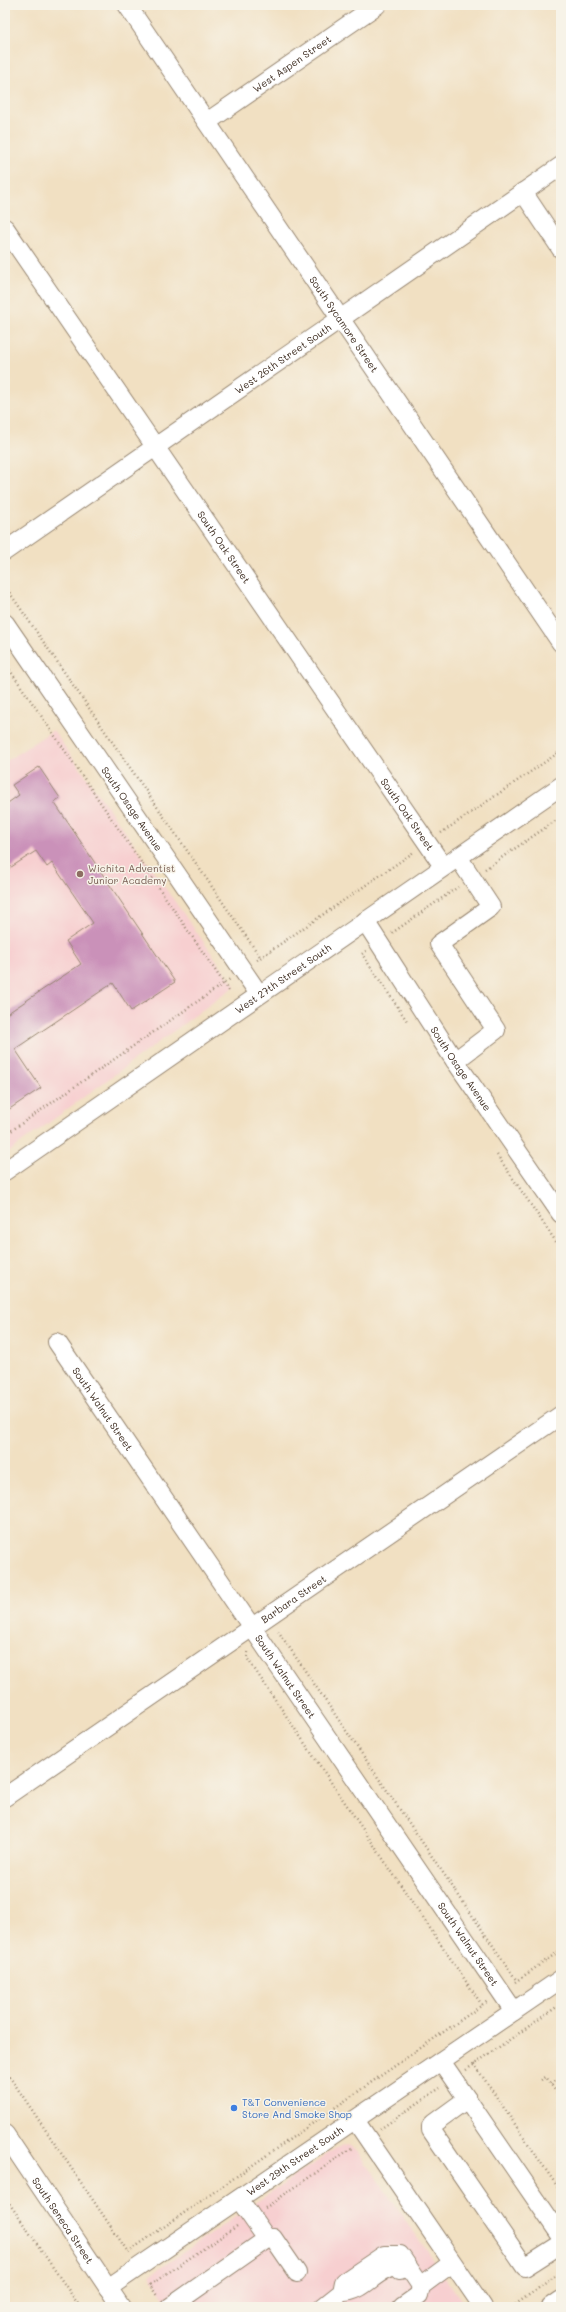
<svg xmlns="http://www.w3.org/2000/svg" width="566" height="2312" font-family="Mali,sans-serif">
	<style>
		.built { fill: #f7cfd0 }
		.building { fill: #ca91b9 }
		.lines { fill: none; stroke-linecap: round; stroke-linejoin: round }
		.minor-casing { stroke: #968570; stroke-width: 20 }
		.path { stroke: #968570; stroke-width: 2.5; stroke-dasharray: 1 3; stroke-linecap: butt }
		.minor { stroke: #fff; stroke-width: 18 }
		.education-dot { fill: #8d6e63; stroke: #f7f3e8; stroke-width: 1.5 }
		.shop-dot { fill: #3f7fe0; stroke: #f7f3e8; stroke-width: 1.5 }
		.labels { text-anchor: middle; stroke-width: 3; stroke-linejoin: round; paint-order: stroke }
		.street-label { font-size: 10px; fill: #3b2a1e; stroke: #f7f3e8 }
		.education-label { font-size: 10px; fill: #785e54; stroke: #f7f3e8; text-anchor: start }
		.shop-label { font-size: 10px; fill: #366cbe; stroke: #f7f3e8; text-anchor: start }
	</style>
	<rect width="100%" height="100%" fill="#f7f3e8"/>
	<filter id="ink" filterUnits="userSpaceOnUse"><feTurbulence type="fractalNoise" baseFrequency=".025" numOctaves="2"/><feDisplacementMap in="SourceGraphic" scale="8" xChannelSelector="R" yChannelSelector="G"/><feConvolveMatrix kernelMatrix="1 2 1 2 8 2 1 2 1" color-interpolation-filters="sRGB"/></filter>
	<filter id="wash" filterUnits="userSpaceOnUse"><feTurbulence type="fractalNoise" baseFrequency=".012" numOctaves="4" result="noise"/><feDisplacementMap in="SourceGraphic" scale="16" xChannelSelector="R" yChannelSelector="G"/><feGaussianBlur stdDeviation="0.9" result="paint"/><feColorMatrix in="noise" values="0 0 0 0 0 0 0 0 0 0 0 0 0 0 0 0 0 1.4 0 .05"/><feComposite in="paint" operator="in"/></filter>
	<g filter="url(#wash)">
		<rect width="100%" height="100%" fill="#f1e0c2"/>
		<g class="built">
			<polygon points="53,730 235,986 5,1155 5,762"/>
			<polygon points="342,2144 351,2146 359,2153 466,2307 171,2307 150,2275"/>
		</g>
		<g id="blocks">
			<polygon class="building" points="39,767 60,798 54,802 175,982 131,1011 113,983 15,1049 41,1088 5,1112 5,1015 81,964 66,941 93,923 52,863 47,867 36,851 5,871 5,805 19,795 12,785"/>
		</g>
	</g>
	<g filter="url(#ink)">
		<use href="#blocks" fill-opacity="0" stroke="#968570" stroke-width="1"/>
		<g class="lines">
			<g class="minor-casing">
				<g id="minor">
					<path id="s1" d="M 127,5 L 561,643"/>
					<path id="s2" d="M 207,122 L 377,5"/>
					<polyline points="523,192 561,249"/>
					<path id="s3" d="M 5,228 L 443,866"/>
					<path id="s4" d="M 5,551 L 561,166"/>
					<path id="s5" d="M 5,623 L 259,994"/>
					<path id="s6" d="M 365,921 L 451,1055 L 561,1214"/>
					<polyline points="455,1061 496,1030 439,944 491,907 458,857"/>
					<path id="s7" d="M 5,1171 L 561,786"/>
					<path id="s8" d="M 57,1342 L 514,2011"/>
					<path id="s9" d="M 5,1797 L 561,1415"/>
					<polyline points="441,2061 561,2236"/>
					<polyline points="467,2099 434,2123 431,2126 431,2130 525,2267 561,2244"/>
					<polyline points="355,2120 483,2307"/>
					<path id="s10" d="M 5,2134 L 121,2307"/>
					<polyline points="239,2199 267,2239"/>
					<path id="s11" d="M 108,2288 L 561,1979"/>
					<path d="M 342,2292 C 364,2293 376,2268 397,2266 L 400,2270"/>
					<polyline points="170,2307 267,2239 273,2238 297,2273"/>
					<polyline points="323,2307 342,2292 344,2282 384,2255 400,2255 421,2286"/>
					<polyline points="402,2307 419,2295 421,2286 452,2263"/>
					<polyline points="551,2307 561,2300"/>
				</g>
			</g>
			<g class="path">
				<polyline points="5,586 261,958"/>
				<polyline points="5,663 230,992"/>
				<polyline points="441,833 561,751"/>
				<polyline points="485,869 561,817"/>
				<polyline points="392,933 458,887"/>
				<polyline points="366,951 362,954 407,1021"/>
				<polyline points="257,960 414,852"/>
				<polyline points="5,1135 230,979"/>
				<polyline points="497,1155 561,1249"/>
				<polyline points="278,1631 517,1981"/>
				<polyline points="248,1652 247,1658 482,2005"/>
				<polyline points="515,1982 561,1950"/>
				<polyline points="474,2064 561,2192"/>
				<polyline points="5,2070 128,2252"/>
				<polyline points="466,2070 561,2004"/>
				<polyline points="541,2080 546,2077 561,2099"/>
				<polyline points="551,2084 561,2077"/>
				<polyline points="380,2129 440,2088"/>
				<polyline points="5,2197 80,2307"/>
				<polyline points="265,2208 353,2147"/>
				<polyline points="128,2252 488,2001"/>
				<polyline points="149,2284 158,2297"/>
				<polyline points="150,2285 237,2226"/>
				<polyline points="512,2307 561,2272"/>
			</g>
			<use href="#minor" class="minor"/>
		</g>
	</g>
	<circle class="education-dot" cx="80" cy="874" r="4"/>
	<circle class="shop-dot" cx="234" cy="2108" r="4"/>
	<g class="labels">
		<g class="street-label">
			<text dy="4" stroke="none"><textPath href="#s2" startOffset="103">West Aspen Street</textPath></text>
			<text dy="4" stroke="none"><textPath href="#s1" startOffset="386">South Sycamore Street</textPath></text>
			<text dy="4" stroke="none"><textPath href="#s4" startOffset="338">West 26th Street South</textPath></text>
			<text dy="4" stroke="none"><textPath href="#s3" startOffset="387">South Oak Street</textPath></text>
			<text dy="4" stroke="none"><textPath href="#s5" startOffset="225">South Osage Avenue</textPath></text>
			<text dy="4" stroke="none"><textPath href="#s3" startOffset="711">South Oak Street</textPath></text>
			<text dy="4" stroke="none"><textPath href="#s7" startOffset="338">West 27th Street South</textPath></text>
			<text dy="4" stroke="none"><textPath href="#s6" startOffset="176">South Osage Avenue</textPath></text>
			<text dy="4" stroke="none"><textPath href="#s8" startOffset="81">South Walnut Street</textPath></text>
			<text dy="4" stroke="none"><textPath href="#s9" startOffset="350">Barbara Street</textPath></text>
			<text dy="4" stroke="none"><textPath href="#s8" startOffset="405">South Walnut Street</textPath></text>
			<text dy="4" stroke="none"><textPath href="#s8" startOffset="729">South Walnut Street</textPath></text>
			<text dy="4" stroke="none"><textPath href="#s11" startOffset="226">West 29th Street South</textPath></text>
			<text dy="4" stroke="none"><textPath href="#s10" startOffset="104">South Seneca Street</textPath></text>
		</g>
		<g class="education-label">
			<text x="88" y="872">Wichita Adventist<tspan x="88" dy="12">Junior Academy</tspan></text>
		</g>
		<g class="shop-label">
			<text x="242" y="2106">T&amp;T Convenience<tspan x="242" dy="12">Store And Smoke Shop</tspan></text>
		</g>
	</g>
	<rect width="566" height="2312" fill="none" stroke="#f7f3e8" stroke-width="20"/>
</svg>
